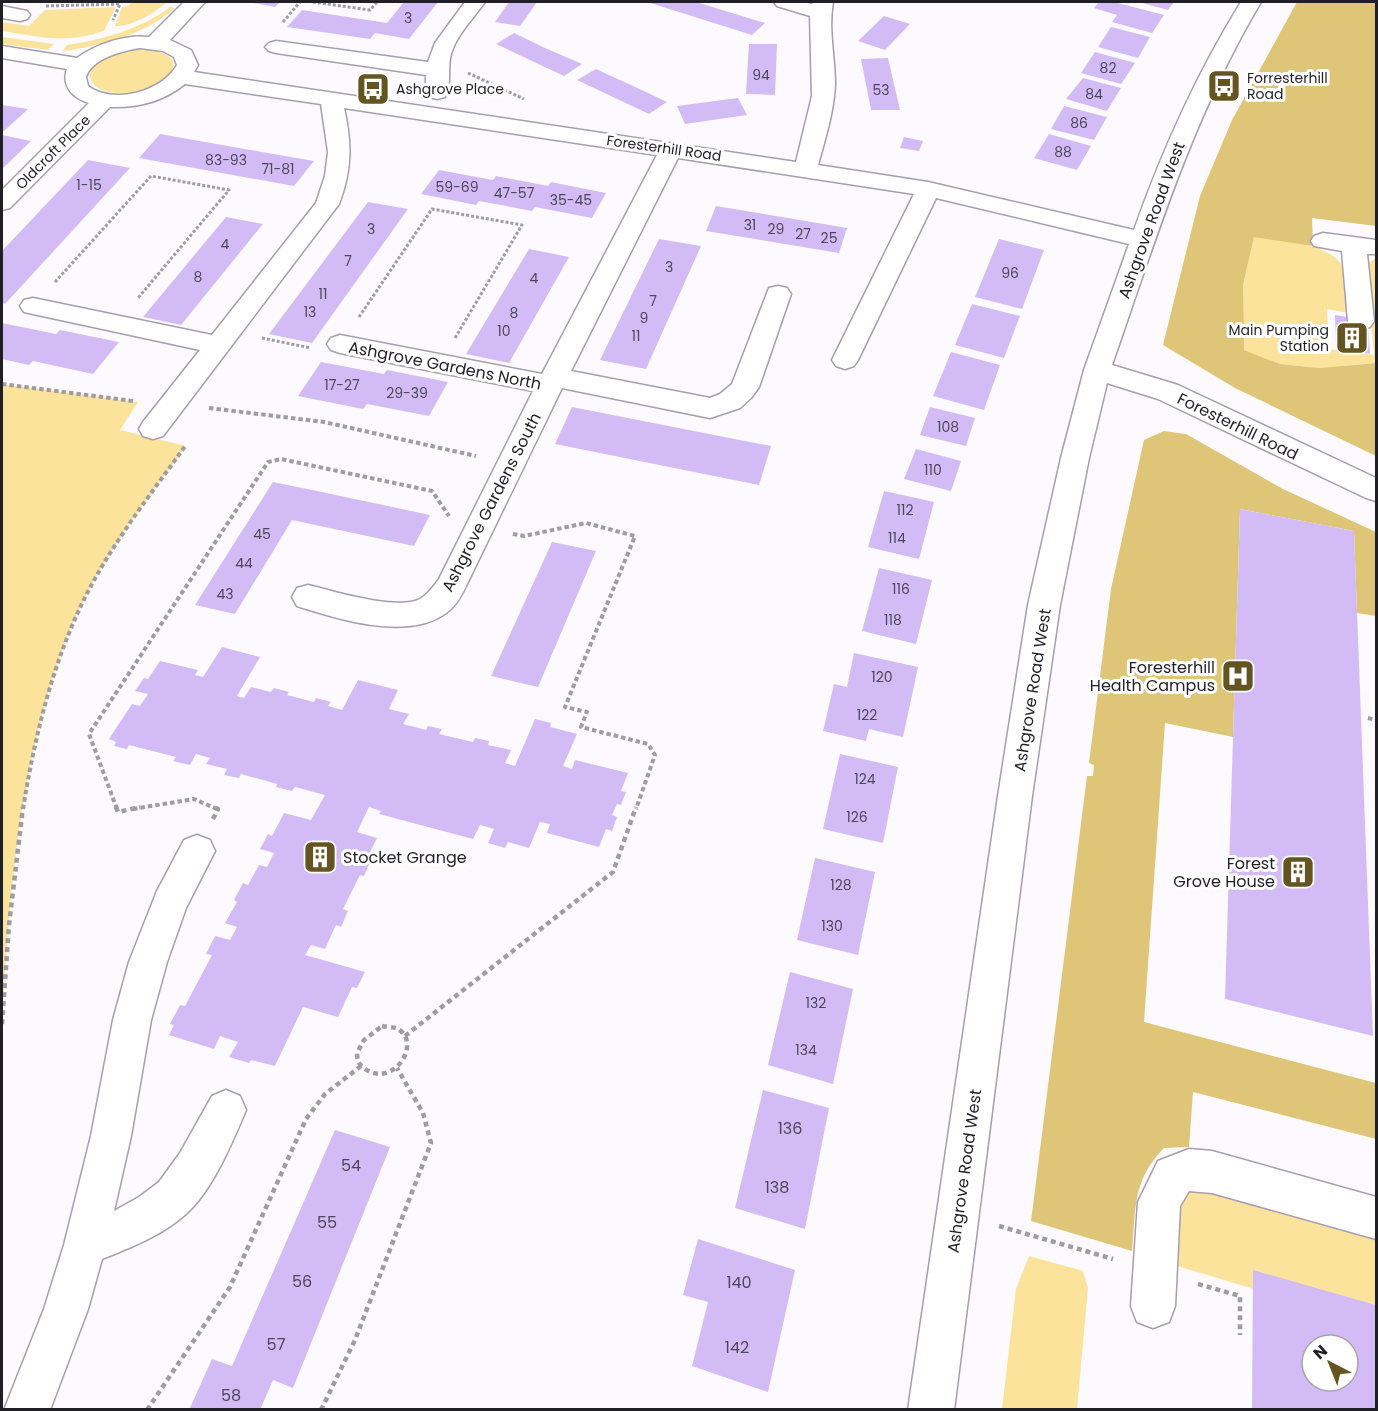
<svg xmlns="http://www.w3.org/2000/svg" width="1378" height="1411" font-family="Poppins,sans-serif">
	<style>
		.green { fill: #fbe39c }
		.forest { fill: #dfc577 }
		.building { fill: #d3bcf5; fill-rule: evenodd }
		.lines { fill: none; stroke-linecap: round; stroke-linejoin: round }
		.minor-casing { stroke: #a59eaf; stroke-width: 3 }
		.path-far2 { stroke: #9f9da2; stroke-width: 3; stroke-dasharray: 3 2; stroke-linecap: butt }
		.path-far1 { stroke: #9f9da2; stroke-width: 4; stroke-dasharray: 4.5 3; stroke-linecap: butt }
		.path { stroke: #9f9da2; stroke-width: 4.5; stroke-dasharray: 5 4; stroke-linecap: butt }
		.minor { fill: #fff; fill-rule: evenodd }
		.labels { text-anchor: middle; stroke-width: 6; stroke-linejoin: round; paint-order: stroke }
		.number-label { font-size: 14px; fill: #4e465a }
		.far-poi-label { font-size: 14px; fill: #211f26; stroke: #fff; text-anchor: start }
		.far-street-label { font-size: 14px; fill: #211f26; stroke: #fff }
		.street-label { font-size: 16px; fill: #211f26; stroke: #fff }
		.poi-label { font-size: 16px; fill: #211f26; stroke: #fff; text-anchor: end }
		.near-number-label { font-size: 16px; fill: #4e465a }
	</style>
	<rect width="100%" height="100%" fill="#fcfafe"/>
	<g class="green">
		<path d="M 133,2 L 167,2 C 155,13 132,27 115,26 L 122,7 L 128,6 Z"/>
		<path d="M 116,7 L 104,31 C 65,44 41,37 2,31 L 2,22 L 29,26 L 45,10 Z"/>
		<path d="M 170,7 L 175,8 C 146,34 101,46 63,51 L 67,45 C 101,40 142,29 170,7 Z"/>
		<polygon points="2,37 54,44 48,50 2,44"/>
		<path d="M 144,49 C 207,57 155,95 119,93 C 95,93 76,75 104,59 C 116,52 130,50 144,49 Z"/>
		<path d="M 1254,236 C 1277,240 1336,243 1344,270 C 1348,282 1347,299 1348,313 L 1327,309 L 1329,349 L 1374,355 L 1366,265 L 1376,258 L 1376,363 L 1319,368 L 1280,364 L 1243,350 L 1243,285 Z"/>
		<path d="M 2,384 L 138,402 L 120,430 L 186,446 C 143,505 95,566 68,635 C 20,759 9,893 2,1024 Z"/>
		<polygon points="1201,1188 1218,1189 1376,1233 1376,1305 1254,1271 1254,1289 1177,1266 1177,1210 1185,1194"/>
		<polygon points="1029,1256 1083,1271 1088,1288 1077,1409 1002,1409 1016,1289"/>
	</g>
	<g class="forest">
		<polygon points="1297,2 1376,2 1376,226 1312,218 1313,246 1254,237 1243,285 1244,350 1280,364 1319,368 1376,363 1376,456 1235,388 1163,345 1200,196 1232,120"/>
		<path d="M 1164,431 L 1186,434 L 1283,489 L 1376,532 L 1376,616 L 1357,613 L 1354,531 L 1240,509 L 1233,737 L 1165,723 L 1144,1022 L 1376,1083 L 1376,1139 L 1193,1092 L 1189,1147 L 1164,1148 C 1132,1181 1136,1208 1132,1251 L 1031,1221 L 1087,776 L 1093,776 L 1094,765 L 1089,763 L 1111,589 L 1144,440 Z"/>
	</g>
	<g class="building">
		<polygon points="248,2 280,2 275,7"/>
		<polygon points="404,2 438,2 409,39 375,33 370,39 287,27 302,10 387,23"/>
		<polygon points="509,2 537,2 520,26 495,22"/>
		<polygon points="647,2 696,2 765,23 752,35"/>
		<polygon points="1099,2 1114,2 1164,15 1152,33 1112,22 1117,15 1094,8"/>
		<polygon points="1139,2 1174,2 1168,10"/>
		<polygon points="884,16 910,24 885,50 858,41"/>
		<polygon points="1111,27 1150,37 1138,58 1098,47"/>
		<polygon points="514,33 545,48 582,64 564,76 496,44"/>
		<polygon points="749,44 777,44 775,95 746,94"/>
		<polygon points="1095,52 1135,63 1121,84 1081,73"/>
		<polygon points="888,58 900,110 871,110 861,59"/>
		<polygon points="596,69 646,92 667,102 649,114 577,80"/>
		<polygon points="1083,78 1121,88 1107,111 1066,99"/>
		<polygon points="738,98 747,115 685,124 677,106"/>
		<polygon points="2,105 28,109 4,131 2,131"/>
		<polygon points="1064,106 1107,117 1094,140 1051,129"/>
		<polygon points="160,134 262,152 314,161 294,186 139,158"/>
		<polygon points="1049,134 1091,146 1077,170 1034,158"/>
		<polygon points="2,135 31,141 2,169"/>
		<polygon points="904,137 923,141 919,151 900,148"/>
		<polygon points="88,160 130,168 5,304 2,303 2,251"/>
		<polygon points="439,170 493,180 496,176 548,186 551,182 606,193 592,218 535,207 532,211 479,201 476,205 421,194"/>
		<polygon points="368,202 408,209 312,343 269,334"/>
		<polygon points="716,206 794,219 847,228 839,253 706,231"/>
		<polygon points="226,217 263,224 181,325 143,317"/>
		<polygon points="659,239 701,246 646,369 600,360"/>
		<polygon points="999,239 1044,250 1022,309 975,297"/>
		<polygon points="529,249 569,257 509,363 466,354"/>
		<polygon points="972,304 1020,316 1004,358 955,345"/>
		<polygon points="1335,315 1354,318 1368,327 1370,354 1336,348"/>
		<polygon points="2,323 56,334 60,330 119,342 93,374 33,361 29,365 2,359"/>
		<polygon points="951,352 1000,365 984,410 933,396"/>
		<polygon points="321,362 384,374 387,370 448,382 429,416 367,404 363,409 298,396"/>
		<polygon points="572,407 704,433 771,446 759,485 555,444"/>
		<polygon points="930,407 975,418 966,446 920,435"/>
		<polygon points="916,449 961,461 951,491 904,479"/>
		<polygon points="273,482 317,491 430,515 414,546 292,520 235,614 195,605"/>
		<polygon points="884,491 934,502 919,559 868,547"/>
		<polygon points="1240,509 1354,531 1373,1036 1225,999"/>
		<polygon points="552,542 596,551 538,687 491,676"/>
		<polygon points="879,568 932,580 916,644 862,631"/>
		<polygon points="222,647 260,657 237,696 244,698 251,687 271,692 274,688 289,692 287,695 314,702 316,698 331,702 328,706 342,710 358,680 398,690 389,709 409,714 403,724 426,730 428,726 442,729 439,734 473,742 475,738 489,741 488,745 511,750 505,763 515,766 535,719 551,723 550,727 577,734 563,766 572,769 575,760 628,773 621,791 626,792 621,805 617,804 612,815 617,817 612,831 606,829 599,847 547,833 550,824 540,822 529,848 508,842 505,848 488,843 494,829 480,825 473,839 379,814 381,811 369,807 357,832 377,838 366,861 370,862 364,876 360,875 343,909 348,911 341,927 336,925 325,949 311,945 305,955 365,972 357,988 352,987 338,1017 303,1007 275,1066 251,1060 249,1063 229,1057 238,1042 220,1036 214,1049 169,1035 174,1025 170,1024 180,1005 185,1006 212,955 206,954 215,936 230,940 237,927 225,923 237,902 234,900 243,883 248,885 259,865 267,867 274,853 260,849 268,834 272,836 284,813 311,820 325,795 295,787 292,791 276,787 277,784 241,774 239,778 224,775 227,769 206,764 210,758 196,754 190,765 173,761 176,757 129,745 127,749 114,746 116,742 109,739 132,704 140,706 148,694 135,691 144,678 148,679 160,661 198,670 195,675 203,677"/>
		<polygon points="854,653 918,667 903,737 869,729 866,741 823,731 834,684 847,687"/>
		<polygon points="840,754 898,767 883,843 823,829"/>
		<polygon points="815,858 875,872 858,955 797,940"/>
		<polygon points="790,972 853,989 833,1084 768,1065"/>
		<polygon points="763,1090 829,1108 805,1229 735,1208"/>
		<polygon points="335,1130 390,1147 293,1388 273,1380 260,1410 189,1410 212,1359 232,1366"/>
		<polygon points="698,1239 795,1270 768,1392 692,1366 708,1302 683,1295"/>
		<path d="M 1253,1270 L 1376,1305 L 1376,1410 L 1252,1410 ZM 1312,1345 L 1348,1345 L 1348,1381 L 1312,1381 Z"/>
	</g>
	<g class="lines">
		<g class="minor-casing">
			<g id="minor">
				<path d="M 184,2 L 205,2 L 170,40 L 191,50 L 198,65 L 194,72 L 796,162 L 812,96 L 810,16 L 777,6 L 774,2 L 804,2 L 812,4 L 813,2 L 833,2 C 828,31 835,55 835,84 C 834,112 825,139 818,165 L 928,182 L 1134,230 C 1162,151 1197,73 1241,2 L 1261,2 C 1193,116 1155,241 1112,365 L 1178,385 L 1376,478 L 1376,501 L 1366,498 L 1158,399 L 1107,383 L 1089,458 L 1060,605 L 1032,796 L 954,1410 L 908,1410 L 998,796 L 1028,605 L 1061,458 L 1084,370 L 1129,244 L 936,198 L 858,360 L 854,366 L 845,369 L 836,366 L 832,360 L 914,194 L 678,158 L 571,371 L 710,398 L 720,394 L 732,384 L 769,288 L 778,286 L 787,288 L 791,294 L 759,387 L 751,398 L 740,408 L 710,418 L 562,388 L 466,586 C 461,597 454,609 443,615 C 405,640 337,619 297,606 L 292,597 L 297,588 L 308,585 C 333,591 397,611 420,599 C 428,594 434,586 439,579 L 533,391 L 340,353 L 331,350 L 327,344 L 331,338 L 340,335 L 542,374 L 657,155 L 344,108 C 352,143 352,170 339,204 L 163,436 L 153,439 L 143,436 L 139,429 L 143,422 L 200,350 L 33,314 L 24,312 L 20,306 L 24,300 L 33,298 L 212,335 L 316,203 L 325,176 L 328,152 L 321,104 L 185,84 C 164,101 138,108 110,107 L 10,208 L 2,210 L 2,190 L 89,103 C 73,98 61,86 67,69 L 2,58 L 2,46 L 77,58 C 96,44 126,34 149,37 ZM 140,48 L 163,51 L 174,57 L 177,65 C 162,92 113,105 88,86 L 86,77 C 92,58 122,51 140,48 Z"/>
				<path d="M 465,2 L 485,2 C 473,19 457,34 451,54 C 447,67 452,86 445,97 L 437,99 L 429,97 L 426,92 L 426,75 L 276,53 L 269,51 L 265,47 L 269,43 L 276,41 L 428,62 L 435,43 Z"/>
				<polygon points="2,6 27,11 30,15 27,19 20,21 2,18"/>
				<polygon points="1323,233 1376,240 1376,254 1367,254 1374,321 1370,327 1361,330 1352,327 1348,321 1342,251 1314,246 1311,241 1314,236"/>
				<path d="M 197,835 L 210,840 L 215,851 L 186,908 L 167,962 L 151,1020 L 131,1136 L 114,1211 L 139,1197 L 159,1182 L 180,1153 L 212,1096 L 226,1090 L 240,1096 L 246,1110 C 233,1141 212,1191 187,1213 C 163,1235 132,1247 102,1259 L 88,1309 L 50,1410 L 4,1410 L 44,1309 L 64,1245 L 91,1136 L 113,1020 L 129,962 L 157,891 L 184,840 Z"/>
				<polygon points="1189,1149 1212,1151 1376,1197 1376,1239 1212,1193 1189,1191 1180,1206 1175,1306 1169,1322 1153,1328 1137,1322 1131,1306 1138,1202 1158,1161"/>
			</g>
		</g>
		<g class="path-far2">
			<polyline points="313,2 370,10 377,2"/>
			<polyline points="46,6 120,4 113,20"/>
			<polyline points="283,22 300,2"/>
			<polyline points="468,73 524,99"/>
			<polyline points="55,282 151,176 229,190 138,298"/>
			<polyline points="359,317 432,209 522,225 455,338"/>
			<polyline points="262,338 311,348"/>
		</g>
		<g class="path-far1">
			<polyline points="2,384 133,401"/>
			<polyline points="209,408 324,422 476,456"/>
			<polyline points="513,534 524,536 586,523 635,536 565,707 587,712 581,727 648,744 655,755 636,809"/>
			<polyline points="1368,718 1376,720"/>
			<path d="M 23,809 C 34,741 50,673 79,610 C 106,551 148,498 186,445"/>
			<polyline points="117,809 89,734 268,462 281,459 432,491 449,516"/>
			<polyline points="133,809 194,799 217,809"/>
		</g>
		<g class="path">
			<polyline points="116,807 118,812 140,807"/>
			<polyline points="213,819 218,809 214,807"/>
			<polyline points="2,1024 9,925 23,807"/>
			<path d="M 382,1026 C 386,1027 392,1027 396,1028 C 424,1041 394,1089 365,1069 C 359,1065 357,1060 357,1053 L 364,1040 Z"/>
			<polyline points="405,1036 613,872 636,807"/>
			<polyline points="999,1226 1113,1259"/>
			<polyline points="1198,1284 1240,1296 1240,1335"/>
			<polyline points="147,1410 230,1287 306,1119 325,1094 361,1066"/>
			<polyline points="321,1410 355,1340 431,1143 423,1113 397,1068"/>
		</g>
		<use href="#minor" class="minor"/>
	</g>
	<defs>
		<g id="bus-square" transform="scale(1.725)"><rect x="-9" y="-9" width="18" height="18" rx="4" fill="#645421" stroke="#fff"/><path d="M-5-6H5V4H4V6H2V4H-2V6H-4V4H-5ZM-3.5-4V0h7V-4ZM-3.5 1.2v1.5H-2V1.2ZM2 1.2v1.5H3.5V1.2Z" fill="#fff"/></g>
		<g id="building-square" transform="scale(1.725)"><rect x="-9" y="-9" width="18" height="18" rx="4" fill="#645421" stroke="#fff"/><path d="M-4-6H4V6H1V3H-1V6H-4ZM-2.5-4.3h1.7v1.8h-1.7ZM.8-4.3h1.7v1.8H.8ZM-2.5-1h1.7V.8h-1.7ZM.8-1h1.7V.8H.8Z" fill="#fff"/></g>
		<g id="hospital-square" transform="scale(1.725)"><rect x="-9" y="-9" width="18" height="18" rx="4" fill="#645421" stroke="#fff"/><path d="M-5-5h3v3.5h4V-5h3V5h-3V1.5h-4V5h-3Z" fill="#fff"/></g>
	</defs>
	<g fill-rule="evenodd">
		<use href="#bus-square" x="1224" y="86"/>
		<use href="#bus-square" x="373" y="89"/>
		<use href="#building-square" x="1352" y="338"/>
		<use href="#hospital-square" x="1238" y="676"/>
		<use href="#building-square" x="320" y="857"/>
		<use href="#building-square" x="1298" y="872"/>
	</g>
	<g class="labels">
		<g class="number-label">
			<text x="408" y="23">3</text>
			<text x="1108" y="73">82</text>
			<text x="761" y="80">94</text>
			<text x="881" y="95">53</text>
			<text x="1094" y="99">84</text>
			<text x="1079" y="128">86</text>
			<text x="1063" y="157">88</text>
			<text x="226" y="165">83-93</text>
			<text x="278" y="174">71-81</text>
			<text x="89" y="190">1-15</text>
			<text x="457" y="192">59-69</text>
			<text x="514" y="198">47-57</text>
			<text x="571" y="205">35-45</text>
			<text x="750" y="230">31</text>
			<text x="371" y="234">3</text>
			<text x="776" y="234">29</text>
			<text x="803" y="239">27</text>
			<text x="829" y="243">25</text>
			<text x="225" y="249">4</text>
			<text x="348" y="266">7</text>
			<text x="669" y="272">3</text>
			<text x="1010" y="278">96</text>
			<text x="198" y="282">8</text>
			<text x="534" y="283">4</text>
			<text x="323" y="299">11</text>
			<text x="653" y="306">7</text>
			<text x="310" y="317">13</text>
			<text x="514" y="318">8</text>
			<text x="644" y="323">9</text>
			<text x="504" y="336">10</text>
			<text x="636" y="341">11</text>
			<text x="342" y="390">17-27</text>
			<text x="407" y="398">29-39</text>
			<text x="948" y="432">108</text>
			<text x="933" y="475">110</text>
			<text x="905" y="515">112</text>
			<text x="262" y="539">45</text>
			<text x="897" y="543">114</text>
			<text x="244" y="568">44</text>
			<text x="901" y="594">116</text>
			<text x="225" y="599">43</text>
			<text x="893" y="625">118</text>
			<text x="882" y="682">120</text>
			<text x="867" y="720">122</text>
			<text x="865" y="784">124</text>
			<text x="857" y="822">126</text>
			<text x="841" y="890">128</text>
			<text x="832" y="931">130</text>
			<text x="816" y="1008">132</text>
			<text x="806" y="1055">134</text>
		</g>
		<g class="far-poi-label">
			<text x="1247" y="83">Forresterhill<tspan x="1247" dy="16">Road</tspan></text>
			<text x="396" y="94">Ashgrove Place</text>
			<text x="1329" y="335" text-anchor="end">Main Pumping<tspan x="1329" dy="16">Station</tspan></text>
		</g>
		<g class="far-street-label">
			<text transform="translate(664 148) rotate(8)" y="5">Foresterhill Road</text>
			<text transform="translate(53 152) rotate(-45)" y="5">Oldcroft Place</text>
		</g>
		<g class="street-label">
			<text transform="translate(1151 220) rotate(-70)" y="6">Ashgrove Road West</text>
			<text transform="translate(445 365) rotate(11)" y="6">Ashgrove Gardens North</text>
			<text transform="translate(1238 426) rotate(26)" y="6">Foresterhill Road</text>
			<text transform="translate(491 502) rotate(-63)" y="6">Ashgrove Gardens South</text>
			<text transform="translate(1032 690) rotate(-81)" y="6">Ashgrove Road West</text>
			<text transform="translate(964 1171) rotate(-82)" y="6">Ashgrove Road West</text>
		</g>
		<g class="poi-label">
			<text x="1215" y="673">Foresterhill<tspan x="1215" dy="18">Health Campus</tspan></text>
			<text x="343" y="863" text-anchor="start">Stocket Grange</text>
			<text x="1275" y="869">Forest<tspan x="1275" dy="18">Grove House</tspan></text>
		</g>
		<g class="near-number-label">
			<text x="790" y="1134">136</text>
			<text x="351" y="1171">54</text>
			<text x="777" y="1193">138</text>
			<text x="327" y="1228">55</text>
			<text x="302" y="1287">56</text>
			<text x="739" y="1288">140</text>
			<text x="276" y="1350">57</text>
			<text x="737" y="1353">142</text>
			<text x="231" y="1401">58</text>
		</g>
	</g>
	<rect width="1378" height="1411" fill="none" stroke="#211f26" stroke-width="6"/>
	<g transform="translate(1330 1363) rotate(318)"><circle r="28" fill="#ffffff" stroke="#a6a5a8" stroke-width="1.5"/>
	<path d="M0-4.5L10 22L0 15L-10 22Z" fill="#645421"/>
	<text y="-9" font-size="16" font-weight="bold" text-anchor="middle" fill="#211f26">N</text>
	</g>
</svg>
